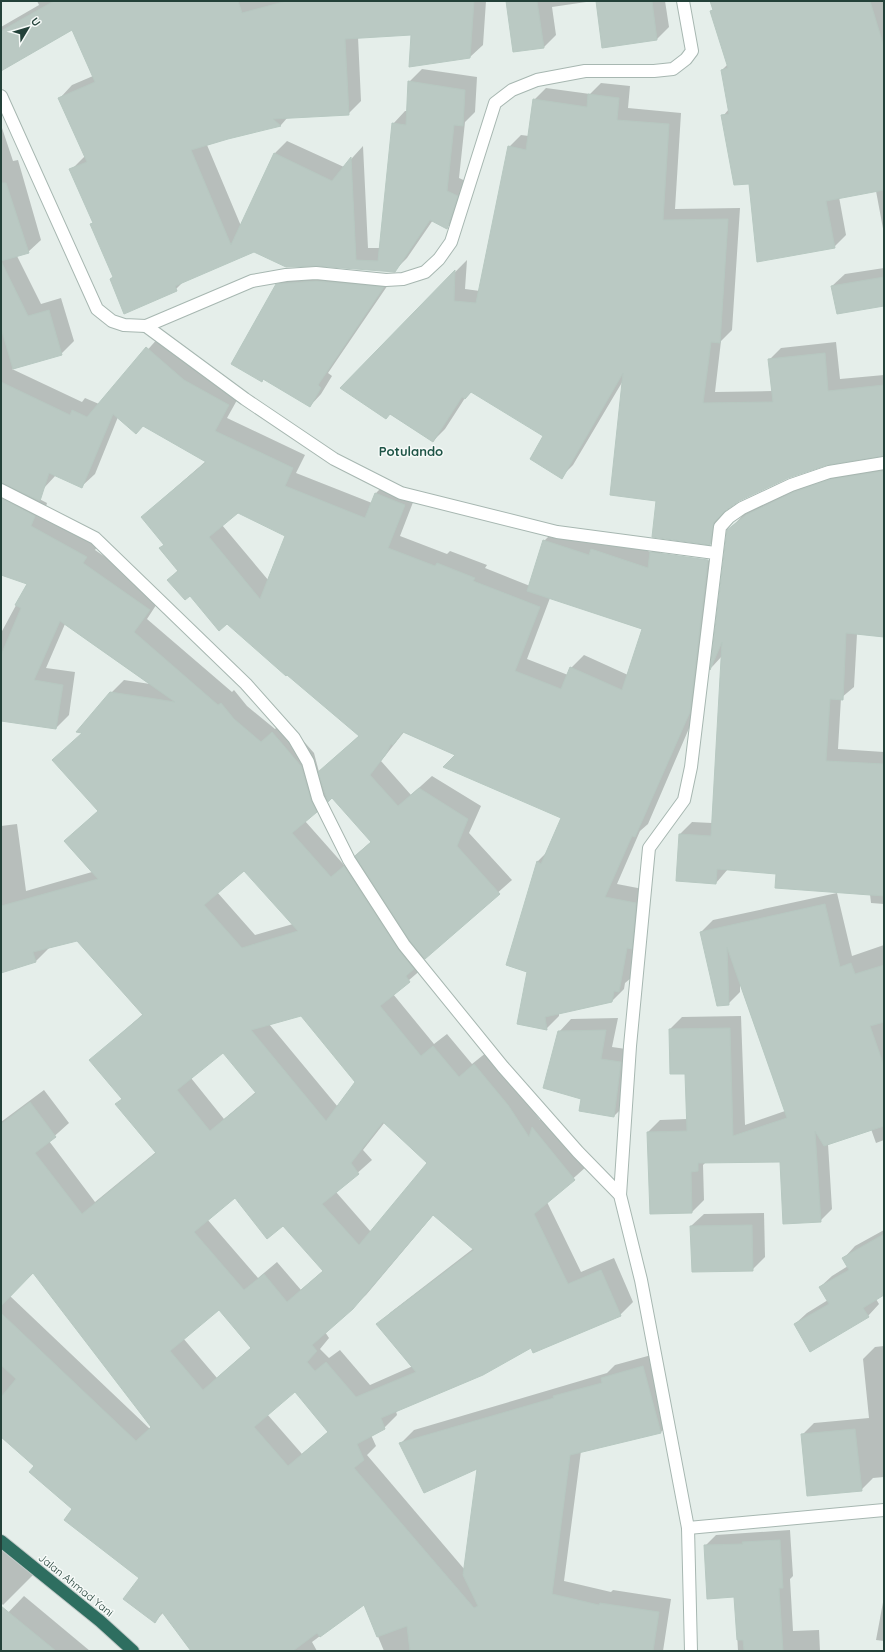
<svg xmlns="http://www.w3.org/2000/svg" width="885" height="1652" font-family="Quicksand,sans-serif">
	<style>
		.shadow { fill: #0003; fill-rule: evenodd }
		.building { fill: #bac9c3; stroke: #b7c8c1; fill-rule: evenodd }
		.lines { fill: none; stroke-linecap: round; stroke-linejoin: round }
		.minor-casing { stroke: #a7b7b1; stroke-width: 14 }
		.highway-casing { stroke: #c1cac8; stroke-width: 14 }
		.minor { stroke: #fff; stroke-width: 12 }
		.highway { stroke: #2e6e60; stroke-width: 12 }
		.labels { text-anchor: middle; stroke-width: 3; stroke-linejoin: round; paint-order: stroke }
		.street-label { font-size: 11px; fill: #234139; stroke: #f6faf8 }
		.quarter-label { font-size: 13px; font-weight: bold; fill: #1e5446; stroke: #f6faf8 }
	</style>
	<rect width="100%" height="100%" fill="#e5eeea"/>
	<g class="shadow">
		<polygon points="37,1 486,1 483,45 470,57 412,34 358,37 361,101 348,114 288,117 281,125 228,138 207,145 241,226 274,154 287,141 344,167 363,146 368,248 381,248 393,124 405,111 407,111 409,82 422,69 477,77 475,112 465,122 459,178 470,183 460,215 447,227 433,220 407,258 394,271 254,251 185,280 173,292 111,279 114,276 92,224 94,222 71,170 85,156 60,98 72,85 93,76 73,29 1,70 1,27 39,5"/>
		<polygon points="507,1 593,1 552,7 556,35 544,47"/>
		<polygon points="597,1 665,1 669,27 657,39 603,47"/>
		<polygon points="711,1 884,1 884,234 876,191 839,197 846,235 834,247 750,183 723,116 729,109 722,70 728,64 711,12 714,9"/>
		<polygon points="601,83 630,86 628,108 681,113 675,209 740,208 732,330 721,341 715,392 772,391 769,360 781,348 836,342 840,379 884,375 884,455 826,464 787,477 738,500 726,509 722,532 710,544 657,500 624,379 573,465 561,477 545,436 472,391 465,398 445,429 433,441 390,414 342,387 467,260 465,289 480,291 509,147 521,135 529,136 534,100 546,88 590,94"/>
		<path d="M 1,125 L 13,161 L 18,160 L 41,240 L 28,252 L 17,256 L 41,304 L 61,298 L 74,341 L 61,354 L 12,369 L 82,402 L 85,398 L 99,404 L 160,336 L 241,393 L 227,418 L 305,455 L 296,473 L 372,503 L 375,494 L 388,481 L 417,492 L 400,536 L 447,554 L 450,551 L 487,565 L 485,568 L 530,586 L 544,541 L 557,528 L 604,537 L 651,552 L 664,540 L 721,547 L 702,698 L 648,824 L 640,831 L 617,884 L 648,890 L 631,978 L 625,983 L 624,989 L 611,1002 L 559,1013 L 559,1016 L 546,1029 L 528,971 L 537,862 L 548,851 L 563,818 L 456,755 L 404,732 L 381,761 L 411,795 L 432,776 L 481,806 L 469,833 L 512,880 L 425,957 L 419,963 L 423,968 L 393,994 L 434,1044 L 447,1034 L 472,1064 L 487,1052 L 520,1092 L 540,1120 L 546,1115 L 587,1166 L 547,1202 L 581,1272 L 614,1258 L 633,1302 L 620,1315 L 532,1347 L 396,1411 L 397,1415 L 384,1428 L 371,1435 L 376,1446 L 367,1455 L 465,1570 L 478,1467 L 401,1443 L 414,1430 L 607,1373 L 615,1365 L 655,1354 L 674,1419 L 661,1432 L 581,1451 L 564,1581 L 611,1592 L 613,1590 L 671,1599 L 663,1651 L 384,1651 L 364,1603 L 312,1642 L 317,1651 L 192,1651 L 164,1612 L 155,1621 L 140,1578 L 36,1466 L 1,1436 L 1,1122 L 44,1090 L 69,1123 L 49,1141 L 95,1202 L 156,1152 L 117,1104 L 123,1098 L 91,1060 L 143,1014 L 77,940 L 49,948 L 36,961 L 1,972 L 1,826 L 17,824 L 26,891 L 92,872 L 65,841 L 96,813 L 147,806 L 83,732 L 111,693 L 124,680 L 150,684 L 65,624 L 46,668 L 75,672 L 69,715 L 56,728 L 1,720 L 1,633 L 28,583 L 1,574 L 1,493 L 6,494 L 14,486 L 47,503 L 44,513 L 99,544 L 95,550 L 162,596 L 147,619 L 232,692 L 234,690 L 247,706 L 275,729 L 285,720 L 314,753 L 319,772 L 360,735 L 227,623 L 169,580 L 178,570 L 160,549 L 165,544 L 142,517 L 206,461 L 144,425 L 118,417 L 95,474 L 82,486 L 56,475 L 44,488 L 1,456 ZM 238,512 L 287,535 L 269,581 L 222,525 ZM 660,552 L 714,559 L 713,561 L 660,554 ZM 550,598 L 643,629 L 628,675 L 584,655 L 571,668 L 568,675 L 527,659 ZM 332,797 L 372,841 L 344,865 L 305,821 ZM 244,869 L 293,924 L 255,935 L 217,892 ZM 301,1015 L 356,1082 L 338,1107 L 269,1024 ZM 224,1051 L 257,1091 L 224,1119 L 191,1078 ZM 385,1122 L 428,1163 L 371,1232 L 336,1192 L 372,1160 L 363,1150 ZM 235,1197 L 283,1224 L 324,1270 L 301,1290 L 277,1262 L 258,1278 L 207,1219 ZM 434,1214 L 474,1248 L 391,1312 L 378,1324 L 413,1366 L 370,1385 L 340,1350 L 329,1358 L 320,1349 L 329,1338 L 325,1332 L 366,1295 ZM 34,1271 L 152,1427 L 150,1429 L 10,1296 ZM 219,1308 L 252,1347 L 217,1378 L 183,1338 ZM 295,1391 L 329,1431 L 302,1454 L 267,1414 Z"/>
		<polygon points="884,268 884,305 832,286 845,274"/>
		<polygon points="289,273 394,276 328,373 332,376 321,394 310,406 264,378 261,381 277,285"/>
		<polygon points="884,461 884,636 857,634 854,687 841,698 838,749 884,752 884,904 871,903 870,894 777,873 728,869 716,883 677,880 680,834 692,822 712,823 722,656 712,667 728,531 747,511 807,480"/>
		<polygon points="837,893 852,956 884,945 884,1140 876,1143 871,1129 828,1144 832,1209 820,1221 781,1161 706,1162 703,1165 704,1200 692,1212 651,1213 648,1132 660,1120 687,1119 686,1073 670,1029 682,1017 741,1016 745,1125 785,1111 740,984 740,992 728,1004 701,932 713,920"/>
		<polygon points="618,1018 612,1047 633,1050 626,1104 614,1116 582,1098 559,1032 571,1019"/>
		<polygon points="764,1213 765,1257 752,1270 691,1226 704,1214"/>
		<polygon points="884,1230 884,1294 876,1299 879,1304 868,1316 795,1324 807,1313 828,1300 820,1287 832,1276 848,1266 844,1258 855,1246"/>
		<polygon points="884,1346 884,1477 873,1478 861,1490 802,1435 814,1423 869,1418 863,1359 875,1347"/>
		<polygon points="790,1530 793,1576 790,1579 793,1631 819,1630 820,1651 738,1651 735,1596 705,1546 716,1535"/>
		<polygon points="6,1545 34,1574 3,1605 1,1603 1,1550"/>
		<polygon points="24,1596 90,1651 1,1651 1,1620"/>
		<polygon points="884,1597 884,1641 876,1640"/>
	</g>
	<g class="building">
		<polygon points="54,1 238,1 242,13 287,1 474,1 470,58 409,67 411,35 345,39 349,115 273,119 281,126 228,139 191,150 231,245 274,153 332,181 351,157 356,260 378,261 392,123 406,125 408,81 465,90 463,126 454,125 447,191 458,196 447,229 430,220 395,272 317,266 286,267 254,252 175,286 177,291 124,314 110,279 113,277 90,224 93,223 69,169 87,162 58,98 95,82 72,30 1,71 1,31"/>
		<polygon points="506,1 537,1 544,48 513,52"/>
		<polygon points="596,1 652,1 657,40 602,48"/>
		<polygon points="710,1 870,1 884,47 884,190 826,201 835,248 757,262 749,184 734,185 721,115 729,114 721,70 728,68 710,11 713,10"/>
		<polygon points="588,94 619,98 617,120 669,124 663,220 728,219 720,343 711,342 703,403 773,402 768,359 825,353 828,391 884,385 884,456 827,465 788,478 739,501 725,511 714,522 710,545 652,537 656,501 610,495 623,373 562,479 530,459 543,436 471,392 465,399 462,397 433,442 390,414 386,419 340,388 455,270 454,301 476,303 508,146 526,150 533,99 587,107"/>
		<polygon points="1,183 6,183 29,253 1,261 28,316 49,310 62,355 13,369 1,328"/>
		<polygon points="884,277 884,306 837,314 831,286"/>
		<polygon points="316,281 384,287 318,385 321,388 310,407 263,379 262,382 231,364 276,284"/>
		<path d="M 146,347 L 184,380 L 229,405 L 215,431 L 293,468 L 285,486 L 365,518 L 375,493 L 405,505 L 388,548 L 435,566 L 437,563 L 475,578 L 473,581 L 540,607 L 515,671 L 561,689 L 570,667 L 622,690 L 642,629 L 527,591 L 543,540 L 589,555 L 591,549 L 648,568 L 650,552 L 708,560 L 690,712 L 635,837 L 632,836 L 605,897 L 636,903 L 632,949 L 627,948 L 619,992 L 614,991 L 612,1002 L 545,1017 L 547,1030 L 517,1024 L 527,972 L 506,965 L 537,861 L 541,864 L 561,818 L 443,767 L 455,755 L 403,732 L 393,745 L 391,744 L 386,754 L 370,775 L 398,806 L 419,788 L 468,819 L 457,846 L 500,894 L 425,959 L 410,941 L 355,856 L 371,842 L 332,798 L 328,802 L 318,772 L 359,736 L 287,675 L 286,676 L 227,624 L 219,631 L 190,596 L 185,600 L 167,580 L 178,571 L 159,548 L 164,545 L 141,517 L 206,462 L 143,426 L 136,434 L 113,414 L 82,488 L 49,473 L 40,501 L 1,483 L 1,382 L 70,415 L 72,410 L 87,417 ZM 238,513 L 285,536 L 260,599 L 209,537 Z"/>
		<polygon points="884,471 884,637 846,633 843,700 830,699 826,761 884,764 884,896 775,888 776,874 717,869 716,884 676,881 679,834 711,836 722,642 710,670 727,530 746,515 794,492 831,479"/>
		<path d="M 1,498 L 35,516 L 31,526 L 87,557 L 83,563 L 150,610 L 134,632 L 218,705 L 221,703 L 234,719 L 261,742 L 272,732 L 301,766 L 311,800 L 317,812 L 292,833 L 331,877 L 344,866 L 398,949 L 414,969 L 406,976 L 410,982 L 380,1006 L 421,1056 L 433,1046 L 459,1077 L 474,1064 L 508,1105 L 529,1137 L 532,1127 L 575,1180 L 534,1214 L 568,1284 L 601,1270 L 621,1316 L 533,1353 L 531,1348 L 483,1375 L 381,1418 L 385,1429 L 357,1444 L 364,1460 L 354,1468 L 474,1608 L 478,1606 L 463,1575 L 477,1469 L 424,1493 L 399,1443 L 554,1398 L 553,1396 L 602,1383 L 601,1378 L 643,1366 L 661,1433 L 570,1455 L 552,1594 L 599,1605 L 600,1603 L 659,1612 L 653,1651 L 410,1651 L 407,1626 L 377,1637 L 364,1605 L 320,1637 L 317,1633 L 293,1651 L 191,1651 L 162,1612 L 155,1623 L 123,1599 L 139,1578 L 64,1520 L 72,1509 L 29,1472 L 34,1466 L 1,1437 L 1,1397 L 16,1379 L 1,1365 L 1,1313 L 136,1441 L 151,1427 L 33,1273 L 1,1306 L 1,1124 L 30,1102 L 56,1137 L 35,1153 L 82,1214 L 156,1153 L 115,1104 L 122,1099 L 89,1060 L 143,1015 L 77,941 L 33,952 L 36,962 L 1,973 L 1,906 L 98,879 L 64,841 L 98,811 L 52,760 L 82,733 L 76,732 L 110,692 L 175,702 L 60,621 L 34,680 L 63,685 L 56,729 L 1,721 L 1,655 L 21,608 L 15,605 L 27,584 L 1,575 ZM 244,871 L 298,931 L 242,948 L 204,905 ZM 301,1016 L 355,1082 L 326,1121 L 251,1030 ZM 223,1053 L 256,1093 L 210,1131 L 177,1090 ZM 383,1122 L 427,1163 L 359,1245 L 322,1204 L 359,1174 L 351,1163 ZM 235,1198 L 267,1239 L 283,1226 L 323,1271 L 287,1302 L 264,1274 L 244,1290 L 194,1232 ZM 433,1215 L 474,1250 L 376,1324 L 416,1372 L 356,1397 L 326,1362 L 315,1371 L 307,1362 L 317,1351 L 312,1345 L 353,1309 ZM 219,1310 L 251,1348 L 203,1390 L 170,1351 ZM 295,1392 L 328,1432 L 288,1466 L 254,1427 Z"/>
		<polygon points="825,904 840,967 851,963 855,974 884,965 884,1022 870,1026 884,1066 884,1126 824,1146 815,1131 821,1222 783,1224 780,1162 698,1163 698,1171 691,1172 692,1213 650,1214 647,1132 687,1131 685,1074 670,1074 669,1029 730,1028 733,1136 787,1118 727,947 729,1005 717,1006 700,932"/>
		<polygon points="606,1030 601,1059 621,1062 614,1117 579,1111 581,1099 543,1088 558,1031"/>
		<polygon points="752,1225 753,1271 692,1272 690,1226"/>
		<polygon points="884,1234 884,1295 863,1308 869,1317 810,1352 794,1324 829,1304 819,1287 849,1270 842,1258"/>
		<polygon points="855,1429 862,1491 807,1496 801,1434"/>
		<polygon points="780,1540 783,1588 779,1588 783,1651 744,1651 743,1640 737,1640 734,1597 707,1599 704,1545 743,1544 742,1542"/>
		<polygon points="1,1606 56,1651 1,1651"/>
	</g>
	<g class="lines">
		<g class="minor-casing">
			<g id="minor">
				<polyline points="1,96 97,309 112,321 124,325 146,326 252,281 286,275 316,273 386,280 403,279 425,272 439,259 451,242 495,103 512,90 537,80 585,71 654,71 673,69 686,59 692,51 683,1"/>
				<polyline points="146,326 245,399 334,459 401,493 557,532 715,553"/>
				<polyline points="1,490 95,538 246,684 294,738 308,762 318,798 349,860 404,945 503,1067 578,1152 620,1195 641,1280 688,1528 691,1651"/>
				<polyline points="620,1195 630,1046 649,848 684,800 691,767 720,527 729,517 742,508 791,485 829,472 884,463"/>
				<polyline points="688,1528 884,1510"/>
			</g>
		</g>
		<g class="highway-casing">
			<polyline id="highway" points="1,1541 100,1621 133,1651"/>
		</g>
		<use href="#minor" class="minor"/>
		<use href="#highway" class="highway"/>
	</g>
	<g class="labels">
		<g class="street-label">
			<text transform="translate(76 1585) rotate(39)" y="4">Jalan Ahmad Yani</text>
		</g>
		<g class="quarter-label">
			<text x="411" y="456">Potulando</text>
		</g>
	</g>
	<rect width="885" height="1652" fill="none" stroke="#234139" stroke-width="4"/>
	<g transform="translate(28 28) rotate(52)" stroke="#f6faf8" stroke-width="3" paint-order="stroke">
	<path d="M0-3L7 15L0 10L-7 15Z" fill="#234139"/>
	<text y="-6" font-size="11" font-weight="bold" text-anchor="middle" fill="#234139">U</text>
	</g>
</svg>
